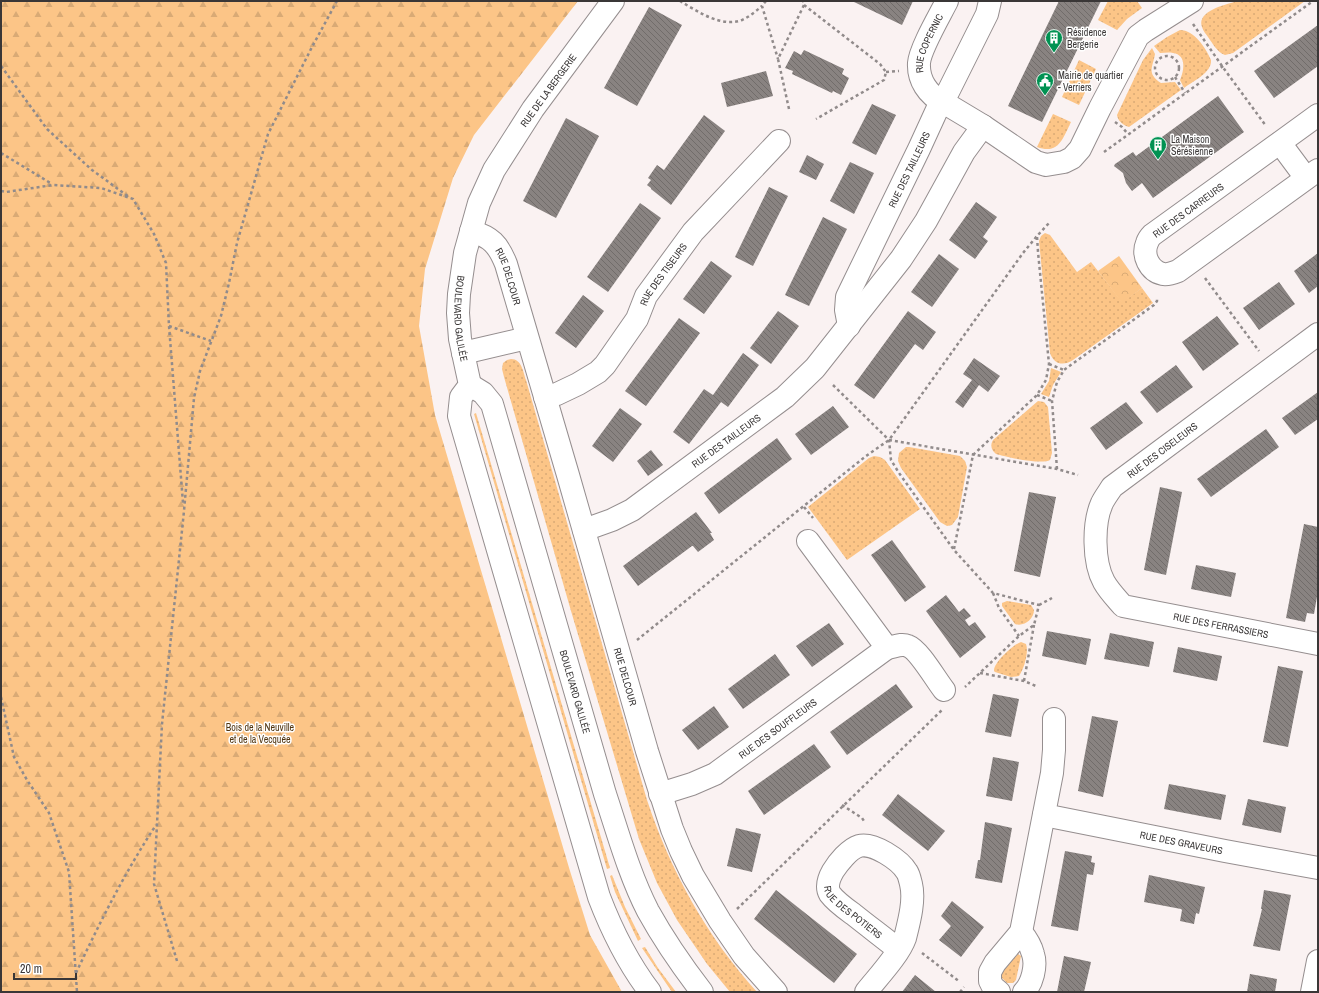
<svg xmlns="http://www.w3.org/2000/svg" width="1319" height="993" font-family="'Archivo Narrow',sans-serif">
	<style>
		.grass { fill: url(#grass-dots) }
		.forest { fill: url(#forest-firs) }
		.park { fill: url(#park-crowns) }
		.building { fill: url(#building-back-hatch) }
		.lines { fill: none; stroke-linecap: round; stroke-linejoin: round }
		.street-casing { stroke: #958e8f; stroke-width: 24 }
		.secondary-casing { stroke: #958e8f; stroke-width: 24 }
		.path { stroke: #918b8b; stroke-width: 2.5; stroke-dasharray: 3 3; stroke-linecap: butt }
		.street { stroke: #fff; stroke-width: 22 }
		.secondary { stroke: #fff; stroke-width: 22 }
		.labels { text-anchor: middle; stroke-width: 3; stroke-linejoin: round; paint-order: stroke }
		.poi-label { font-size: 10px; fill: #3a3737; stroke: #fff; text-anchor: start }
		.street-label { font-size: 10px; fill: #3a3737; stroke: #fff }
		.park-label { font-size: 10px; fill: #503511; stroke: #fff }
	</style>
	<defs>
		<pattern id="grass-dots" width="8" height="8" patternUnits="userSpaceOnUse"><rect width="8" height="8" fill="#fcc587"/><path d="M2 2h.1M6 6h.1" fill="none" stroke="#d9aa75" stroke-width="1.8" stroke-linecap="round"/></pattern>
		<pattern id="forest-firs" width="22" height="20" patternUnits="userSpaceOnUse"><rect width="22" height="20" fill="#fcc587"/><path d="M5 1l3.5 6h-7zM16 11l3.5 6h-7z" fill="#d9aa75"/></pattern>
		<pattern id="park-crowns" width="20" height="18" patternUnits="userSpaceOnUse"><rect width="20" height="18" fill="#fcc587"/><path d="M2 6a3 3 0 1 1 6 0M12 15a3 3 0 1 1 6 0" fill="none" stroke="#d9aa75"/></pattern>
		<pattern id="building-back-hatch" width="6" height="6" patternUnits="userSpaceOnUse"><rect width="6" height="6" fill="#898381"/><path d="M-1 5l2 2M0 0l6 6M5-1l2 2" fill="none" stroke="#716c6a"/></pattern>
	</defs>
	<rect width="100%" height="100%" fill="#faf2f2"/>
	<g class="grass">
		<polygon points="1108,1 1137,1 1142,8 1127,19 1117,30 1098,20"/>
		<path d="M 1238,1 L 1305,1 L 1233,53 L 1225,55 C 1217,52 1213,44 1208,37 C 1206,34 1203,31 1202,27 C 1196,11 1227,4 1238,1 Z"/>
		<path d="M 1180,30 C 1194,30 1206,48 1211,60 C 1212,73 1193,81 1184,88 L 1180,80 C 1184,71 1187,55 1173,53 C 1169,52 1164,53 1160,53 L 1154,46 L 1167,37 Z"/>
		<path d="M 1152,48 L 1155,54 C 1153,67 1146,73 1161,83 L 1175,82 L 1181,90 L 1129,127 C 1123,125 1118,121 1117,115 L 1143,60 Z"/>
		<polygon points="1079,60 1096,69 1079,105 1062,97"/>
		<path d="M 1053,114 L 1071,122 C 1063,138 1059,155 1037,147 Z"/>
		<path d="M 1045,233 L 1050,235 L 1077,272 L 1091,262 L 1122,302 L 1142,288 L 1153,303 L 1073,360 C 1064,366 1054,365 1050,353 L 1039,241 L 1041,236 Z"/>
		<path d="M 511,359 C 522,359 523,372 526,380 L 647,800 C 670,870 707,937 757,992 L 730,992 L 707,964 L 677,920 L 657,883 L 639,839 L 571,611 L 504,377 L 502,369 L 503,363 L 507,360 Z"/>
		<polygon points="1051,368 1061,372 1053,385 1049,397 1041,394 1049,381"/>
		<path d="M 1038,401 L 1044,402 L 1048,407 L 1052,453 L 1050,460 C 1042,465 1006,457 996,454 C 991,450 990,445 993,440 Z"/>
		<polygon points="476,413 610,868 607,869 474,414"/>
		<polygon points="906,447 909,447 960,456 965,461 967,467 958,517 952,525 947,526 940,522 901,468 898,461 899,453"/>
		<polygon points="874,456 880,457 885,460 920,509 847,560 808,507 869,458"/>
		<path d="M 1007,601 L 1031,605 L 1034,610 C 1034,619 1024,627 1015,624 L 1002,606 L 1002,603 Z"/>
		<path d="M 1021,642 L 1026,644 C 1029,652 1024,669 1019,676 L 1011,677 L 995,672 L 994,671 C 993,663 1014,644 1021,642 Z"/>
		<polygon points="612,875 625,907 641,939 638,941 615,892 610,876"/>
		<polygon points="645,947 658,968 676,992 672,992 642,948"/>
		<polygon points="1018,954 1021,956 1016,980 1013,983 1007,983 1002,978 1002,972"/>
	</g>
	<polygon class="forest" points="1,1 578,1 474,135 453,178 425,269 419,326 435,415 570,871 590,935 622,992 1,992"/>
	<polygon class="park" points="1119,256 1142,288 1122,303 1098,271"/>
	<g class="building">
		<polygon points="852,1 913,1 902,25"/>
		<polygon points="1059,1 1101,1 1042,122 1008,106"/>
		<polygon points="649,7 682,25 637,106 604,88"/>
		<polygon points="1318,25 1318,66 1274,98 1254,71"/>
		<polygon points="804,50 844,69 842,74 849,78 841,95 833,91 832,93 792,74 793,71 785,68 794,51 801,55"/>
		<polygon points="766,71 773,96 727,107 721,83"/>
		<polygon points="1218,96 1244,132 1153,198 1142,183 1132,191 1126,183 1123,173 1114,166 1115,164 1133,152 1136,156"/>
		<polygon points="872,104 896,115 876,155 852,143"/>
		<polygon points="704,115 725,131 671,205 651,189 651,188 647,185 651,180 648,178 657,165 664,170"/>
		<polygon points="566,118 599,136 556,218 523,201"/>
		<polygon points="807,155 824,164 816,180 799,172"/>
		<polygon points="850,162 874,173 854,214 830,201"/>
		<polygon points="769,187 788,196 753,266 735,257"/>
		<polygon points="976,202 997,217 983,237 988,241 975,259 949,240"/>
		<polygon points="640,203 661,218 608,292 587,277"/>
		<polygon points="823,217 847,229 809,306 785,295"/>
		<polygon points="1318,253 1318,286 1309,293 1294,271"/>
		<polygon points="939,254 959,269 932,307 911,292"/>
		<polygon points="711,261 732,276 704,314 683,299"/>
		<polygon points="1279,282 1295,304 1259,330 1243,308"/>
		<polygon points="583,295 604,311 576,348 555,333"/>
		<polygon points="778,311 799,326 771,364 750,348"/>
		<polygon points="908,311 936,332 923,350 915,344 874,399 854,385"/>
		<polygon points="1217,316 1239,344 1203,371 1182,342"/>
		<polygon points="679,318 700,333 646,406 625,391"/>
		<polygon points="743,353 759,365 728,407 721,402 689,444 673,432 704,389 713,395"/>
		<polygon points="974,358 1000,376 988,392 979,385 963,408 955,402 972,380 963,374"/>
		<polygon points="1176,365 1193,387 1157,413 1140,392"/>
		<polygon points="1318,392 1318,419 1295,435 1282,418"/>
		<polygon points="1126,402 1143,423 1106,450 1090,428"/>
		<polygon points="833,406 849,427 811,455 795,434"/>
		<polygon points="620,408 642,424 613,462 592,446"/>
		<polygon points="1266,429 1279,447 1211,497 1197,479"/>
		<polygon points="777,438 792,459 719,514 704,493"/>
		<polygon points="651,450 663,465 648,476 637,461"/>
		<polygon points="1160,487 1182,492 1166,575 1144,570"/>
		<polygon points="1029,492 1056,497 1040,577 1014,571"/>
		<polygon points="696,512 712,533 710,533 714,540 698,552 693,546 692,546 638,586 623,566"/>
		<polygon points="1304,524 1318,527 1318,591 1314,614 1307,613 1305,622 1286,618"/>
		<polygon points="892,540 926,587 905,602 871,555"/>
		<polygon points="1196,565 1236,573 1231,597 1191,589"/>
		<polygon points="946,595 959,612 964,608 971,616 965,620 969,626 975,622 986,637 960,658 926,611"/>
		<polygon points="829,623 844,644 812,667 796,646"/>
		<polygon points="1047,631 1091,639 1086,665 1042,656"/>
		<polygon points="1110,633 1154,642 1149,667 1104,659"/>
		<polygon points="1178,647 1222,656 1217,681 1173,672"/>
		<polygon points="775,654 790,675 743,709 728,689"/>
		<polygon points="1278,666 1303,671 1288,747 1263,742"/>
		<polygon points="896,684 913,707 847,755 830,732"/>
		<polygon points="993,694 1019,699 1011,737 985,732"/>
		<polygon points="714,706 729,727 698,750 682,730"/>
		<polygon points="1092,716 1118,721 1103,797 1078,791"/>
		<polygon points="814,744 831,767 764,815 748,791"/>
		<polygon points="993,757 1019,762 1012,801 986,796"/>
		<polygon points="1169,784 1226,795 1221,820 1164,809"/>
		<polygon points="898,794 945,831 928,851 882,815"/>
		<polygon points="1248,799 1286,807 1281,833 1242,825"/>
		<polygon points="985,822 1012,828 1002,883 975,878 978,860 980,860"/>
		<polygon points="736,828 761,834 752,872 727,866"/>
		<polygon points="1065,851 1092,856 1091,862 1095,863 1093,875 1087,874 1078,931 1051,926"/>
		<polygon points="1149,875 1205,887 1199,914 1196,913 1194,924 1180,921 1182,910 1181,909 1144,902"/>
		<polygon points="776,890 857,954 834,983 754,919"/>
		<polygon points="1264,890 1291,895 1280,951 1253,946 1262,909 1261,909"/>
		<polygon points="952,901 984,927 961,957 939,940 951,926 941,916"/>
		<polygon points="1064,956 1091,962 1084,992 1057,992"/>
		<polygon points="1250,974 1277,979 1275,992 1247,992"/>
		<polygon points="915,975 936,992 902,992"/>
	</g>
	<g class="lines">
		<g class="street-casing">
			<g id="street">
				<polyline points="990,1 987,14 943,102 983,126 1036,162 1046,165 1064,162 1072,158 1080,149 1100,108 1138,36 1146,30 1192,1"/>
				<path id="s1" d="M 943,102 C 928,95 918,80 919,63 C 920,49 940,15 947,1"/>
				<path d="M 1318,115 L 1152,235 C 1150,237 1148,240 1147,243 C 1142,255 1149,271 1163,274 C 1168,275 1173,273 1178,271 L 1318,170"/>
				<polyline points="1280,143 1306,178"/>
				<path id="s2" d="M 471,231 C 491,237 498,244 506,264 L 568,475 L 647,751 L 672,829 L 681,851 L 693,876 L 720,921 L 744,956 L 776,992"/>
				<path id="s3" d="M 849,326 L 846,310 L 847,297 L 919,149 L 941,101"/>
				<path id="s4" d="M 1318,334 L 1112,487 C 1109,492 1105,497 1102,503 C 1093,523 1093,562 1104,582 C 1109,591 1117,599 1123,606 L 1318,644"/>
				<polyline points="463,353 527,338"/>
				<path id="s5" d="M 545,397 L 557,394 L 578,384 L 598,372 L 605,365 L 637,319 L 646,296 L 693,232 L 779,141"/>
				<path id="s6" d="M 584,530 L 612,520 L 632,510 L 785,397 L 815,368 L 901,259 L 926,221 L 964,152 L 983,126"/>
				<path d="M 887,648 C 894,647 901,643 908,646 C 919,650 936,680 944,690"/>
				<path id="s7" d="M 660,794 L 692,784 L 715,774 L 887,648 L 808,541"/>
				<path id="s8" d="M 1044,815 L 1225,851 L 1318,868"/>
				<path d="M 1021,932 C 1026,938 1031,946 1033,954 C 1037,966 1032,984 1024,992"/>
				<path id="s9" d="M 866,992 C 877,978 899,955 905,938 C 909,922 915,900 911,884 C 910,880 909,875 907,872 C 900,860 873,842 859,846 C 849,849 838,863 833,871 C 829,878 826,887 830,894 C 836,902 846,909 853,914 C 868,926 884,938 899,950"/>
				<polyline points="999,992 993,987 990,981 990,972 995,963 1021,932 1052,773 1054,750 1054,719"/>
				<polyline points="1312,992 1318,961"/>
			</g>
		</g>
		<g class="secondary-casing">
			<g id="secondary">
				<path id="s10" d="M 613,1 L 533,109 L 494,170 L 479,203 L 465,253 L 459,294 L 458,313 L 460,339 L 470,385 L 461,397 L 459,416 L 599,897 C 612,931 628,963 650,992"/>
				<path id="s11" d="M 470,385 L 483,393 L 492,404 L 605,794 C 618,833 629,874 648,911 C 664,940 682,966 702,992"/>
			</g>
		</g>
		<g class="path">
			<path d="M 680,1 C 697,11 721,28 742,20 C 749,17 756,11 762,6"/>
			<polyline points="766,1 762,6 778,59"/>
			<polyline points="804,5 880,64 886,72 884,80 816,119"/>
			<polyline points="1193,24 1222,66 1266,126"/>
			<circle cx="1167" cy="68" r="12"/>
			<polyline points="1,66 47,129 92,170 129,197"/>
			<polyline points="886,72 899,71"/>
			<polyline points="1175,77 1185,93"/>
			<polyline points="789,109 778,59 804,5 803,1"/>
			<polyline points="1115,122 1122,127 1128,134"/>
			<polyline points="1104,152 1313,1"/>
			<polyline points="1,153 52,184"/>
			<polyline points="1,191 6,192 53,185 101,188 133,199 154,234 166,263 169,326 183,503"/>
			<polyline points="1205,278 1259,351"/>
			<polyline points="169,326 211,341"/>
			<polyline points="1049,364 1064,370"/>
			<polyline points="833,385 889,440 891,460 899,473 954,550 993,593 1039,605 1034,625 1019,636 965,687"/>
			<polyline points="1037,395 1052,401"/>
			<polyline points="889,440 1057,469 1078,475"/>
			<polyline points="1057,469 1052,401 1057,382 1064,370 1154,305 1157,301 1157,297"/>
			<polyline points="804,507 813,518"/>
			<polyline points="954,549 973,455 1037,395 1046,380 1049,364 1038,252 1037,236 1050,222"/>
			<polyline points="993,593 999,608 1019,636"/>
			<polyline points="1039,605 1052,598"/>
			<polyline points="637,640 866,456 889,440 1023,253 1037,236"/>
			<polyline points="980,673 1024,681 1036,686"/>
			<polyline points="1024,681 1034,625"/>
			<polyline points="1,697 14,757 27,780 49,813 69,872 77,992"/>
			<polyline points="842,805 862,818 864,821"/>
			<polyline points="737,909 942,710"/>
			<polyline points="922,953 960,982"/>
			<polyline points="177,961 154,884 162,724 184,511 194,398 200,371 221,316 229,283 237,243 268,134 312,47 337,1"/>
			<path d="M 76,973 C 100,922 125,872 156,825"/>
			<polyline points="960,992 964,987"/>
		</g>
		<use href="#street" class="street"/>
		<use href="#secondary" class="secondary"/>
	</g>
	<defs>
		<g id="building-pin" transform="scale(0.9)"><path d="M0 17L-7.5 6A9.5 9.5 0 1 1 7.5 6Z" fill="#019252" stroke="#fff"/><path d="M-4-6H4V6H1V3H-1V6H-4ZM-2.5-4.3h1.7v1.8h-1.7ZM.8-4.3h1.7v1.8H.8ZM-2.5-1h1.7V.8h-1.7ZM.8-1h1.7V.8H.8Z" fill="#fff"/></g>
		<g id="civic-pin" transform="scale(0.9)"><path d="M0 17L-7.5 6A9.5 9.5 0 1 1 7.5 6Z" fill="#019252" stroke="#fff"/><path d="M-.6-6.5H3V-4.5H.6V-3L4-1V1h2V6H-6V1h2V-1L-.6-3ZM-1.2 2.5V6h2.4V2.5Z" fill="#fff"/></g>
	</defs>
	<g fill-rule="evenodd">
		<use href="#building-pin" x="1054" y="38"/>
		<use href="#civic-pin" x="1045" y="81"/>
		<use href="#building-pin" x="1158" y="145"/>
	</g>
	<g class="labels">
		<g class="poi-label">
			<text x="1067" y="36">Résidence<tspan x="1067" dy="12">Bergerie</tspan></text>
			<text x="1058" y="79">Mairie de quartier<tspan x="1058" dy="12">- Verriers</tspan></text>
			<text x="1171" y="143">La Maison<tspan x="1171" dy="12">Sérésienne</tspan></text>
		</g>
		<g class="street-label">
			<text dy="4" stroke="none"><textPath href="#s1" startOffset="70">RUE COPERNIC</textPath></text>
			<text transform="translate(548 90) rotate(-54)" y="4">RUE DE LA BERGERIE</text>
			<text dy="4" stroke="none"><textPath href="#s3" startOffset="171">RUE DES TAILLEURS</textPath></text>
			<text transform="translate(1188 210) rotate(-36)" y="4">RUE DES CARREURS</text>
			<text dy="4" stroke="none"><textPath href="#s5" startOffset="177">RUE DES TISEURS</textPath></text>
			<text dy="4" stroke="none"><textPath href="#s2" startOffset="63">RUE DELCOUR</textPath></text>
			<text dy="4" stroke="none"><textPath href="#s10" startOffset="361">BOULEVARD GALILÉE</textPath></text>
			<text dy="4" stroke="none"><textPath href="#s6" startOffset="169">RUE DES TAILLEURS</textPath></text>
			<text transform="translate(1162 450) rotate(-37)" y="4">RUE DES CISELEURS</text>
			<text dy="4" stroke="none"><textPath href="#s4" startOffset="487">RUE DES FERRASSIERS</textPath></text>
			<text dy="4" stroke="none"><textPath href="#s2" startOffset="480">RUE DELCOUR</textPath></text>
			<text dy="4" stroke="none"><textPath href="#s11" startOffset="329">BOULEVARD GALILÉE</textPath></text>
			<text dy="4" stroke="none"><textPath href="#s7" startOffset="136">RUE DES SOUFFLEURS</textPath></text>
			<text dy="4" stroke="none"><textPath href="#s8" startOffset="140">RUE DES GRAVEURS</textPath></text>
			<text dy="4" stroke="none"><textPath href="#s9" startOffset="281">RUE DES POTIERS</textPath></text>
		</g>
		<g class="park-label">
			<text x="260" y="731">Bois de la Neuville<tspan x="260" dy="12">et de la Vecquée</tspan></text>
		</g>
	</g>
	<rect width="1319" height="993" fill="none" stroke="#3a3737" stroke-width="4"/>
	<path d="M14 973v6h62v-6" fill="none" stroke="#3a3737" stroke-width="2"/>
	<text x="20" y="973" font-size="12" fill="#3a3737" stroke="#ffffff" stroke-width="3" paint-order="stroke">20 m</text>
</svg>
